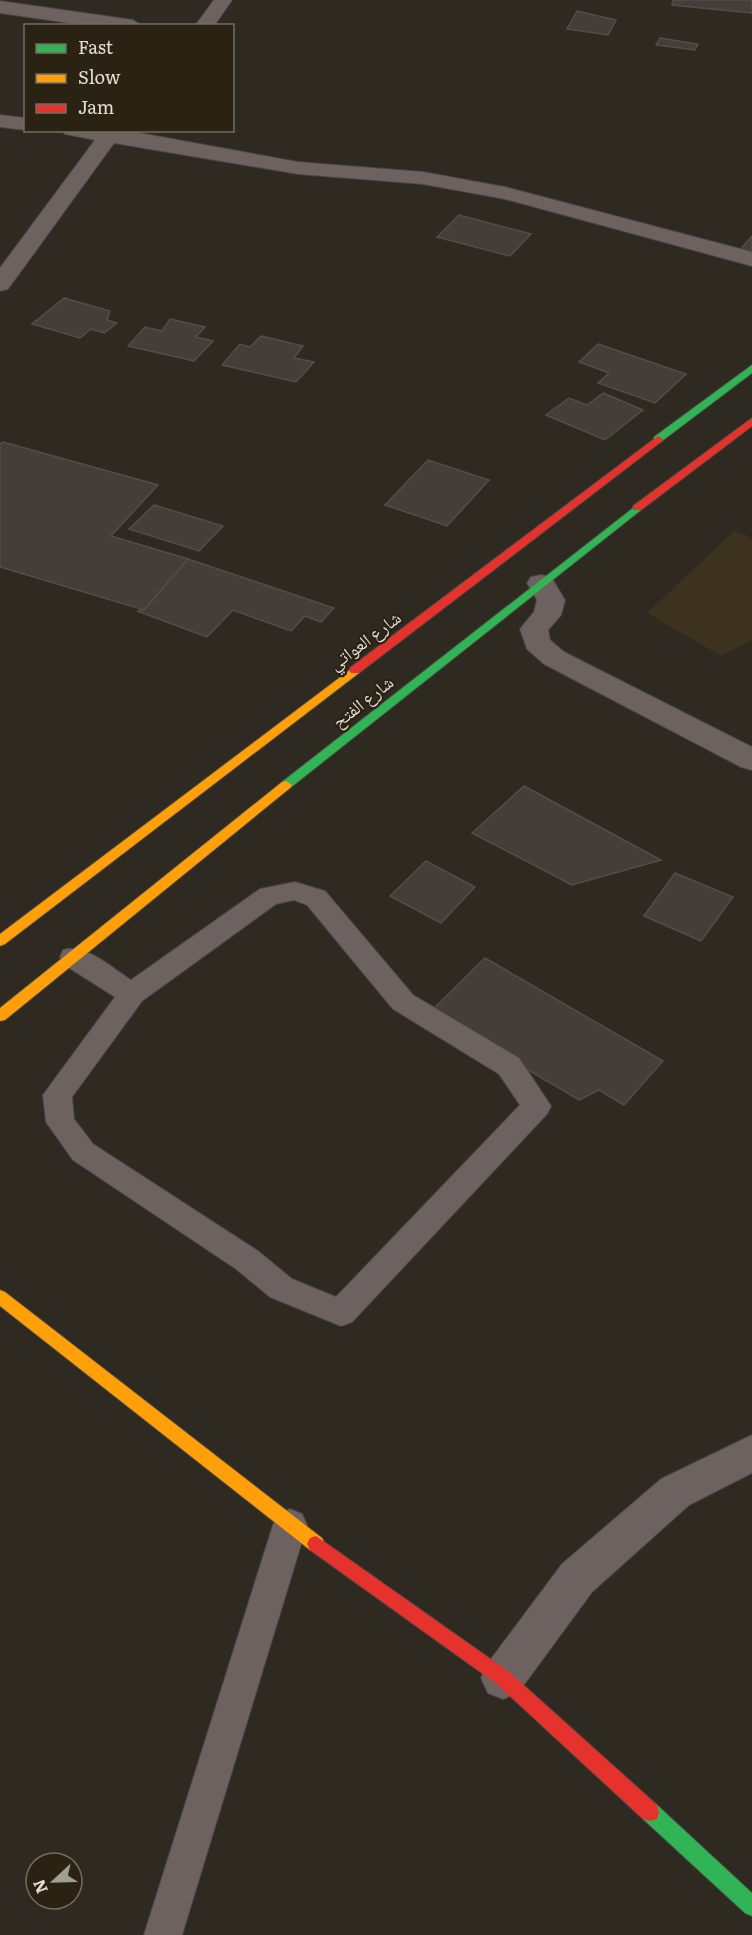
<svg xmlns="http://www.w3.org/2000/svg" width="752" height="1935" font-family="Literata,'Noto Naskh Arabic',serif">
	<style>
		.built { fill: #3c321e }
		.building { fill: #433f38; stroke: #524e46; stroke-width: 1.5 }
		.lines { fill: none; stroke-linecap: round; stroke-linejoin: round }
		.lane-casing { stroke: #4a463f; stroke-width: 2 }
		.street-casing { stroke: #4a463f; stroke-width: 2 }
		.fast-casing { stroke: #4a463f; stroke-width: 2 }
		.slow-casing { stroke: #4a463f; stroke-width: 2 }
		.jam-casing { stroke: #4a463f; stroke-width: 2 }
		.lane { fill: #6e6260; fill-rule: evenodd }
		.street { fill: #6e6260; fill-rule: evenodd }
		.fast { fill: #30b455; fill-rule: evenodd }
		.slow { fill: #ff9f0a; fill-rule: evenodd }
		.jam { fill: #e5322d; fill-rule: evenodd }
		.labels { text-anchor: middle; stroke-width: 4.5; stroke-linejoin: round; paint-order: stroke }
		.street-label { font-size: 18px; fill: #e2ddd3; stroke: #2a2213 }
	</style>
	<rect width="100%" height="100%" fill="#2e2a22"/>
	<polygon class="built" points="734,531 752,538 752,640 721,656 647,613"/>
	<g class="building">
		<polygon points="673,0 752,0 752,13 672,5"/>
		<polygon points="577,11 616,20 608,35 567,29"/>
		<polygon points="660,38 698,44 695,50 656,45"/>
		<polygon points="459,215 531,234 510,256 437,237"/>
		<polygon points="752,236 752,255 739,251"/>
		<polygon points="64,298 110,311 107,320 117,323 104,333 91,329 80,338 32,324"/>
		<polygon points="170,319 205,327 196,337 213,341 194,361 128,346 145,327 162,331"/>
		<polygon points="261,336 303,346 294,358 314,362 296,382 222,365 240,344 250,347"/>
		<polygon points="598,344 686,374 655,403 598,383 609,373 579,362"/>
		<polygon points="603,393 643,410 605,440 546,415 569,398 587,405"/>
		<polygon points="3,442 158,485 111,536 188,559 144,610 0,567 0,444"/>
		<polygon points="428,460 489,480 447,526 385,505"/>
		<polygon points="154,505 223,526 199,551 129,529"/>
		<polygon points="188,559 334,608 321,622 305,616 291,631 233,610 207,637 137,611 144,610"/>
		<polygon points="524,786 661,860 572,885 472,833"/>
		<polygon points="426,861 475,887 441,923 390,896"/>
		<polygon points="675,873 733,897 701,941 644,916"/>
		<polygon points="485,958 663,1061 624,1105 599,1090 579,1100 430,1012"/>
	</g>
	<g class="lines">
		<g class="lane-casing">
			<g id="lane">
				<path d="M 295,882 L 325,891 L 413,995 L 519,1058 L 551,1106 L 547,1114 L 352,1322 L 341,1326 L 270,1297 L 236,1269 L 73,1160 L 46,1122 L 43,1095 L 115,997 L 63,964 L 60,957 L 63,950 C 86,943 113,969 131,980 L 260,889 ZM 294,900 L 307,905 L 393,1009 L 499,1074 L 520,1105 L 336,1297 L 292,1279 L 258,1251 L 93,1144 L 74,1119 L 72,1097 L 142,1001 L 276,904 Z"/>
				<polygon points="290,1509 302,1514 307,1525 182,1935 144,1935 273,1525 278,1514"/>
			</g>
		</g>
		<g class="street-casing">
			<g id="street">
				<polygon points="214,0 232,0 214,26 195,26"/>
				<polygon points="0,1 133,20 142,26 90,26 0,13"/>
				<polygon points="0,115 26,118 26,130 0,127"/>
				<polygon points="62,130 123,130 298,162 423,172 505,187 752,252 752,266 505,199 423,184 298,174 114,143 8,289 0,291 0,268 95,140 65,134"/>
				<polygon points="541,575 551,577 565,600 561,615 548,630 550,640 564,652 752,747 752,770 741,767 544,664 527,649 520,629 534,612 537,600 527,583 531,577"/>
				<polygon points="752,1435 752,1473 689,1505 592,1592 518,1693 503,1699 488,1693 481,1678 488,1663 562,1564 661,1479"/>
			</g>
		</g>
		<g class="fast-casing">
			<g id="fast">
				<polygon points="752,365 752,373 662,441 654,441 654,437"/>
				<polygon points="637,505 641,506 641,510 290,788 282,788 280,785 282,782"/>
				<polygon points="650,1803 657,1805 752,1893 752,1916 745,1913 643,1819 641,1812 643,1805"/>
			</g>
		</g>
		<g class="slow-casing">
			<g id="slow">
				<polygon points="355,666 359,667 361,670 359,673 5,944 0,946 0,934"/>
				<polygon points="286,781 292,785 290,788 5,1020 0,1021 0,1008 282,782"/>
				<polygon points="0,1290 5,1292 322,1538 325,1544 322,1550 316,1552 310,1550 0,1306"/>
			</g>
		</g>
		<g class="jam-casing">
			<g id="jam">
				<polygon points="752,418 752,426 641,510 633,510 633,506"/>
				<polygon points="658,436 663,439 662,441 359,673 351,673 349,670 351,667"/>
				<polygon points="316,1536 509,1672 657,1805 659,1812 657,1819 650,1821 643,1819 497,1684 310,1550 307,1544 310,1538"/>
			</g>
		</g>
		<use href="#lane" class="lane"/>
		<use href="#street" class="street"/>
		<use href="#fast" class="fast"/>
		<use href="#slow" class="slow"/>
		<use href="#jam" class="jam"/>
	</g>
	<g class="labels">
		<g class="street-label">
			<text transform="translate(365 641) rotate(-37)" y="6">شارع العواتي</text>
			<text transform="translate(363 702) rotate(-38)" y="6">شارع الفتح</text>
		</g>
	</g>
	<rect x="24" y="24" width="210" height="108" fill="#2a2213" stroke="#746d60" stroke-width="1.5"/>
	<rect x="36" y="44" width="30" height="9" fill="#30b455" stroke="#746d60" stroke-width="1.5"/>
	<text x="78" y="54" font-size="18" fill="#e2ddd3">Fast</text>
	<rect x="36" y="74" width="30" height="9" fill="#ff9f0a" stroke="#746d60" stroke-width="1.5"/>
	<text x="78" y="84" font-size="18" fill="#e2ddd3">Slow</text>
	<rect x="36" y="104" width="30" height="9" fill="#e5322d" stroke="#746d60" stroke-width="1.5"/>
	<text x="78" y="114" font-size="18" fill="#e2ddd3">Jam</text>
	<g transform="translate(54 1881) rotate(248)"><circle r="28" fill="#2a2213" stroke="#746d60" stroke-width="1.5"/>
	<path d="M0-4.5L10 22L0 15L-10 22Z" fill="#a39e95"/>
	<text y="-9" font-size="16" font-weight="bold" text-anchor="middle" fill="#e2ddd3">N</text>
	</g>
</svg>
